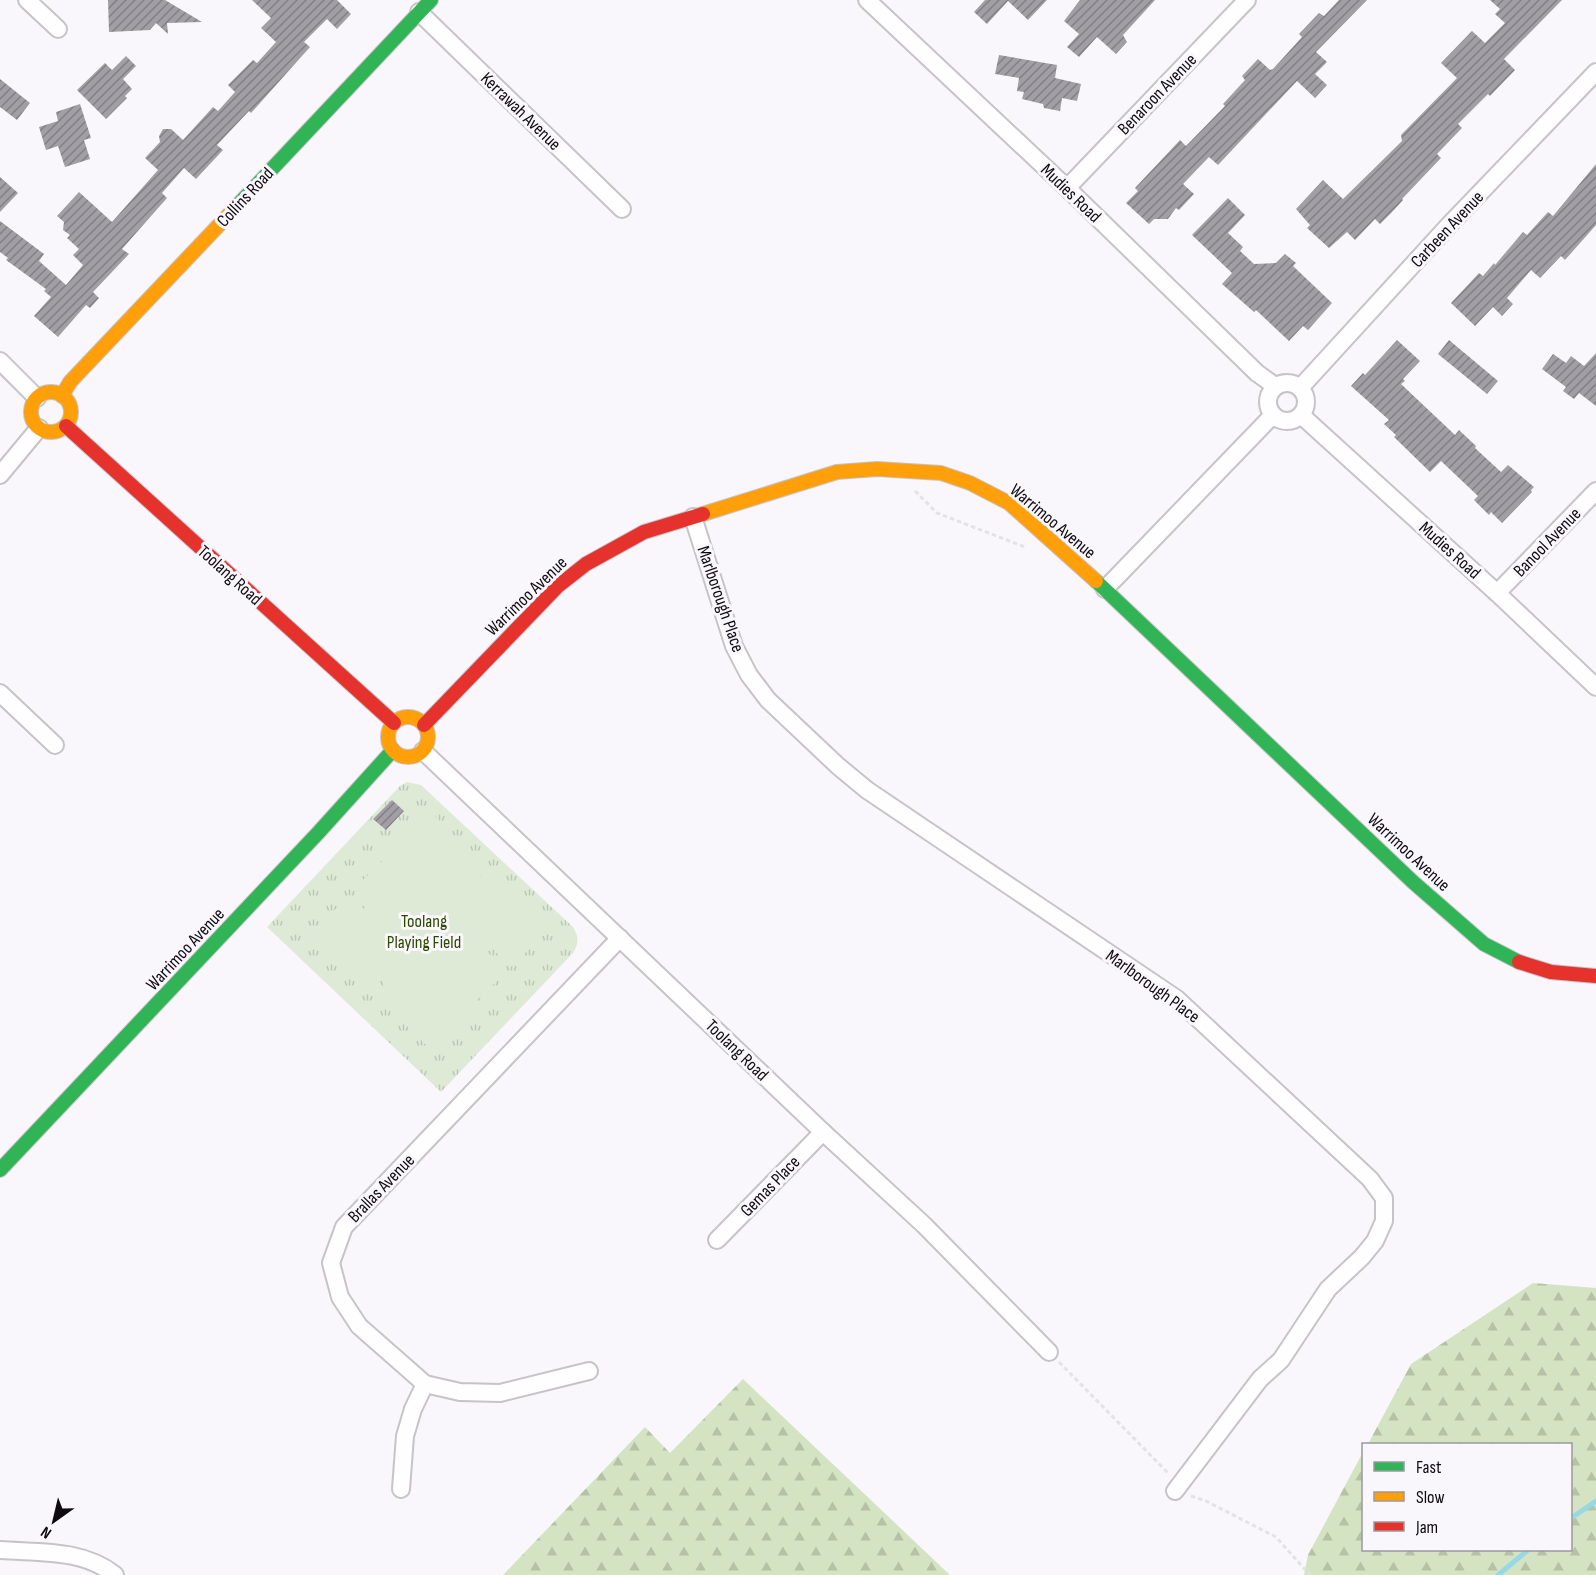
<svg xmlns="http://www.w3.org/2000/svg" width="1596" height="1575" font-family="'Sofia Sans Condensed',sans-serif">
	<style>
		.grass { fill: url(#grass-tufts) }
		.forest { fill: url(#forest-firs) }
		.garden { fill: #dfead6 }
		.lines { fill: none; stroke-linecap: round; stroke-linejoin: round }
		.stream { stroke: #96d8e3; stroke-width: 5 }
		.building { fill: url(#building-hatch) }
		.street-casing { stroke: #c6c3c9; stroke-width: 20 }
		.fast-casing { stroke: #c6c3c9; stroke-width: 16 }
		.slow-casing { stroke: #c6c3c9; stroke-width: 16 }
		.jam-casing { stroke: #c6c3c9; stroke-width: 16 }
		.path { stroke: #e4e3e4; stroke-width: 3; stroke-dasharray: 4.5 3; stroke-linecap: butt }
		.street { stroke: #fefefe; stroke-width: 16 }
		.fast { stroke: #30b455; stroke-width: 14 }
		.slow { stroke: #ff9f0a; stroke-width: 14 }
		.jam { stroke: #e5322d; stroke-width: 14 }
		.labels { text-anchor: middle; stroke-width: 6; stroke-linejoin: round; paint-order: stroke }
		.street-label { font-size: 18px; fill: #0f0a12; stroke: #f9f6fc }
		.park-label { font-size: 18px; fill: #2d4801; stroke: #f9f6fc }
	</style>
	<defs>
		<pattern id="grass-tufts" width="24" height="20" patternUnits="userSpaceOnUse" patternTransform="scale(1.5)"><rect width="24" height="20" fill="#dfead6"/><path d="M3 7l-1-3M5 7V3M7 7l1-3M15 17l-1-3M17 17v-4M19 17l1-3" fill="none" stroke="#bec7b7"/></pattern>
		<pattern id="forest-firs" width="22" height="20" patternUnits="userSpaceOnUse" patternTransform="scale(1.5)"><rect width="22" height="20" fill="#d4e4c3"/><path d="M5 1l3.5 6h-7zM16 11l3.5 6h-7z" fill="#b5c2a6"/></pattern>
		<pattern id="building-hatch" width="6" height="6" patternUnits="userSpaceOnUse" patternTransform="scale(1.5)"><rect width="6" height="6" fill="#a29ea5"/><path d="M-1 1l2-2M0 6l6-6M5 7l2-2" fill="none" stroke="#827f85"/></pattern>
	</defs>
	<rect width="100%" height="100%" fill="#f9f7fb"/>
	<path class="grass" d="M 407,782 L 421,785 L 573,927 C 579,937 579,943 573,953 L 441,1092 L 267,927 L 400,786 Z"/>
	<g class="forest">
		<polygon points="1533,1283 1596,1288 1596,1575 1304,1575 1308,1555 1363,1452 1364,1550 1570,1550 1570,1444 1368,1444 1411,1364"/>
		<polygon points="743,1379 950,1575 503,1575 645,1427 670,1453"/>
	</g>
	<polygon class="garden" points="432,813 484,866 477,873 489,886 496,880 547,931 511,967 490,946 486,950 506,972 469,1008 444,982 438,984 465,1012 429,1048 375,994 385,984 373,972 363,981 314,930 350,895 364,909 367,903 354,889 390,853 397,860 402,855 395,848"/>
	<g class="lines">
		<g class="stream">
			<polyline points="1570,1519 1596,1501"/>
			<polyline points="1498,1575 1528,1550"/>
		</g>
	</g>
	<g class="building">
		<polygon points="108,0 165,0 202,22 167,23 168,34 156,23 150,30 109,32"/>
		<polygon points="252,0 337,0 351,14 337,29 327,19 304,42 310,47 251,113 249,111 217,145 223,150 196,179 184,168 162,193 167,198 122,249 129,254 93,292 99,298 90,308 86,305 58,337 34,316 51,297 44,291 46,289 6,260 8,258 0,252 0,221 44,254 39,261 66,285 83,265 73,255 79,249 67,238 70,235 63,230 64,222 57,216 79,192 112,222 158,170 145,158 160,142 159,136 163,129 171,129 183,140 213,107 218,111 235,92 228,85 253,60 257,63 276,42 261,28 271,18"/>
		<polygon points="985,0 1047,0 1028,20 1008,1 987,24 974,12"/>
		<polygon points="1080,0 1155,0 1123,35 1127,42 1116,54 1097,37 1079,57 1067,47 1079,34 1064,21"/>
		<polygon points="1339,0 1367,0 1316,52 1327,62 1315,74 1327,85 1315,98 1297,81 1218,165 1209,157 1183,184 1194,194 1179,210 1176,208 1168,219 1154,219 1149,224 1126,203 1138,191 1135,188 1180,140 1186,146 1225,106 1223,104 1245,80 1242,76 1258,59 1270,70 1273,69 1302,37 1299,34 1319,13 1324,16"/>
		<polygon points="1490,0 1562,0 1504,59 1515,70 1490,96 1488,94 1458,124 1462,128 1437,154 1441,158 1402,199 1403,200 1393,211 1380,224 1375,219 1355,240 1347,232 1329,248 1307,228 1310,225 1296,209 1323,180 1343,199 1402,141 1401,135 1457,78 1441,63 1472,31 1485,43 1505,23 1495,14 1500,9"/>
		<polygon points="999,55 1057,65 1055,78 1081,84 1077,101 1062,98 1060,111 1044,108 1043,104 1022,99 1024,92 1017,91 1019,78 995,74"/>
		<polygon points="126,56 136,66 123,79 132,89 125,96 127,98 106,119 77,90 105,63 112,70"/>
		<polygon points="0,79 30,103 17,120 0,107"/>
		<polygon points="80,104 91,138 84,140 90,159 65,167 58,146 46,150 39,127 58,121 56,112"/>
		<polygon points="1596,164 1596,225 1565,260 1561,256 1540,278 1531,270 1507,298 1513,304 1502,316 1493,307 1475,326 1451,303 1479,273 1483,276 1494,263 1495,265 1523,232 1527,235 1548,212 1553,216"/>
		<polygon points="0,177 18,193 0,212"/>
		<polygon points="1228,198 1245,215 1228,233 1243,247 1240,251 1254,264 1276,263 1285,254 1296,263 1293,266 1332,303 1308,330 1303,326 1289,341 1256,310 1254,312 1222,284 1232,273 1192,235"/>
		<polygon points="1397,340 1420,361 1403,379 1405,381 1401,384 1455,435 1459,430 1476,446 1475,448 1501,472 1508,465 1534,487 1531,490 1532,492 1502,523 1491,512 1489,515 1474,500 1478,496 1441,461 1430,472 1394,437 1396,435 1384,424 1389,420 1351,386 1363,373 1365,375"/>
		<polygon points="1449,340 1498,381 1487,394 1438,354"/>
		<polygon points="1596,353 1596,406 1579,393 1574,399 1563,391 1566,387 1542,369 1553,354 1566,363 1571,356 1584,366"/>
		<polygon points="392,800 404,811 386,830 373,819"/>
	</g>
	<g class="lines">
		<g class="street-casing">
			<g id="street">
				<polyline points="27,0 58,29"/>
				<polyline points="867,0 1067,188 1257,373 1275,386"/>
				<polyline points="419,12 622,209"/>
				<polyline points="1067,188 1247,0"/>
				<polyline points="0,361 37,398"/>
				<circle cx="1287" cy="402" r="19"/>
				<polyline points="1300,388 1450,224 1596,72"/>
				<polyline points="1301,415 1497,593 1596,687"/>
				<polyline points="0,475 39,428"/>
				<polyline points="693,517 734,646 749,675 768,700 838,766 867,790 1177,999 1370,1179 1384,1198 1384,1221 1375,1241 1362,1257 1328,1289 1281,1360 1260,1379 1175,1491"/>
				<polyline points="1105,589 1273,415"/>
				<polyline points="1497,593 1596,491"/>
				<polyline points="0,693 55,745"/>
				<polyline points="423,751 823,1132 924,1225 1049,1352"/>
				<polyline points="717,1240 823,1132"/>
				<polyline points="589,1371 500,1393 460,1392 425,1384 359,1326 340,1297 331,1263 344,1227 620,938"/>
				<polyline points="401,1489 405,1436 413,1409 425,1384"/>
				<path d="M 0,1550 C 40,1553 83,1549 115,1575"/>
			</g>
		</g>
		<g class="fast-casing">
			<g id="fast">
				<polyline points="237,206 431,0"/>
				<polyline points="1096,581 1413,882 1484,944 1519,962"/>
				<polyline points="0,1170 318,833 393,750"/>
			</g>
		</g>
		<g class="slow-casing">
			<g id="slow">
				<circle cx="51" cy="412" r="20"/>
				<polyline points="62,396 70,382 237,206"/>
				<polyline points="703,514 837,472 877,469 941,473 970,483 1009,503 1096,581"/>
				<circle cx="408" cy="737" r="20"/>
			</g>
		</g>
		<g class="jam-casing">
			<g id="jam">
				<polyline points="66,426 394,723"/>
				<polyline points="424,725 558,586 586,564 644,532 703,514"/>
				<polyline points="1519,962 1551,972 1596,976"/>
			</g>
		</g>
		<g class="path">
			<polyline points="915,491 937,513 1025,547"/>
			<polyline points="1059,1362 1168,1473"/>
			<polyline points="1191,1496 1206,1501 1276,1537 1310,1575"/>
		</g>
		<use href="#street" class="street"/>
		<use href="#fast" class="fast"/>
		<use href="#slow" class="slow"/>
		<use href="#jam" class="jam"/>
	</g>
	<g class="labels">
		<g class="street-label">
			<text transform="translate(1157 94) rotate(-46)" y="6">Benaroon Avenue</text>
			<text transform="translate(521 111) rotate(44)" y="6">Kerrawah Avenue</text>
			<text transform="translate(1071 193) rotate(44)" y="6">Mudies Road</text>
			<text transform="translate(245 197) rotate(-47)" y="6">Collins Road</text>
			<text transform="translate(1447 229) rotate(-47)" y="6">Carbeen Avenue</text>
			<text transform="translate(1053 521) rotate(40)" y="6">Warrimoo Avenue</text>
			<text transform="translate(1547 542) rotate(-46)" y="6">Banool Avenue</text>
			<text transform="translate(1450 550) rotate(42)" y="6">Mudies Road</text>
			<text transform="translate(230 575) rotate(42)" y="6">Toolang Road</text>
			<text transform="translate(526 596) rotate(-44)" y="6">Warrimoo Avenue</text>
			<text transform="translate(721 599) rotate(71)" y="6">Marlborough Place</text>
			<text transform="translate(1409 852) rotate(43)" y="6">Warrimoo Avenue</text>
			<text transform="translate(185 949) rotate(-47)" y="6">Warrimoo Avenue</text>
			<text transform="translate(1153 986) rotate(36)" y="6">Marlborough Place</text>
			<text transform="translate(737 1050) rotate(44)" y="6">Toolang Road</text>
			<text transform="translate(770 1186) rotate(-46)" y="6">Gemas Place</text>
			<text transform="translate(381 1188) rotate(-46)" y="6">Brallas Avenue</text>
		</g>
		<g class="park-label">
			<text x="424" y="927">Toolang<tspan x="424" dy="21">Playing Field</tspan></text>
		</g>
	</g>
	<rect x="1362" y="1443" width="210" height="108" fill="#f9f6fc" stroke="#9b989e" stroke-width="1.5"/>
	<rect x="1374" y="1462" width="30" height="9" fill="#30b455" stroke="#9b989e" stroke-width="1.5"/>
	<text x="1416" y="1473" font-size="18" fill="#0f0a12">Fast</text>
	<rect x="1374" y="1492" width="30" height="9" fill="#ff9f0a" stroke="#9b989e" stroke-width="1.5"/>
	<text x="1416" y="1503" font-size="18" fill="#0f0a12">Slow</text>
	<rect x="1374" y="1522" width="30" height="9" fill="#e5322d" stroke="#9b989e" stroke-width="1.5"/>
	<text x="1416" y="1533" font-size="18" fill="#0f0a12">Jam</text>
	<g transform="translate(54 1521) rotate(214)" stroke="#f9f6fc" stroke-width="4.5" paint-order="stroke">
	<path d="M0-4.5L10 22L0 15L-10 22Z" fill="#0f0a12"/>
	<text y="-9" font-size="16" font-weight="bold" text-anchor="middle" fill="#0f0a12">N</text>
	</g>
</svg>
